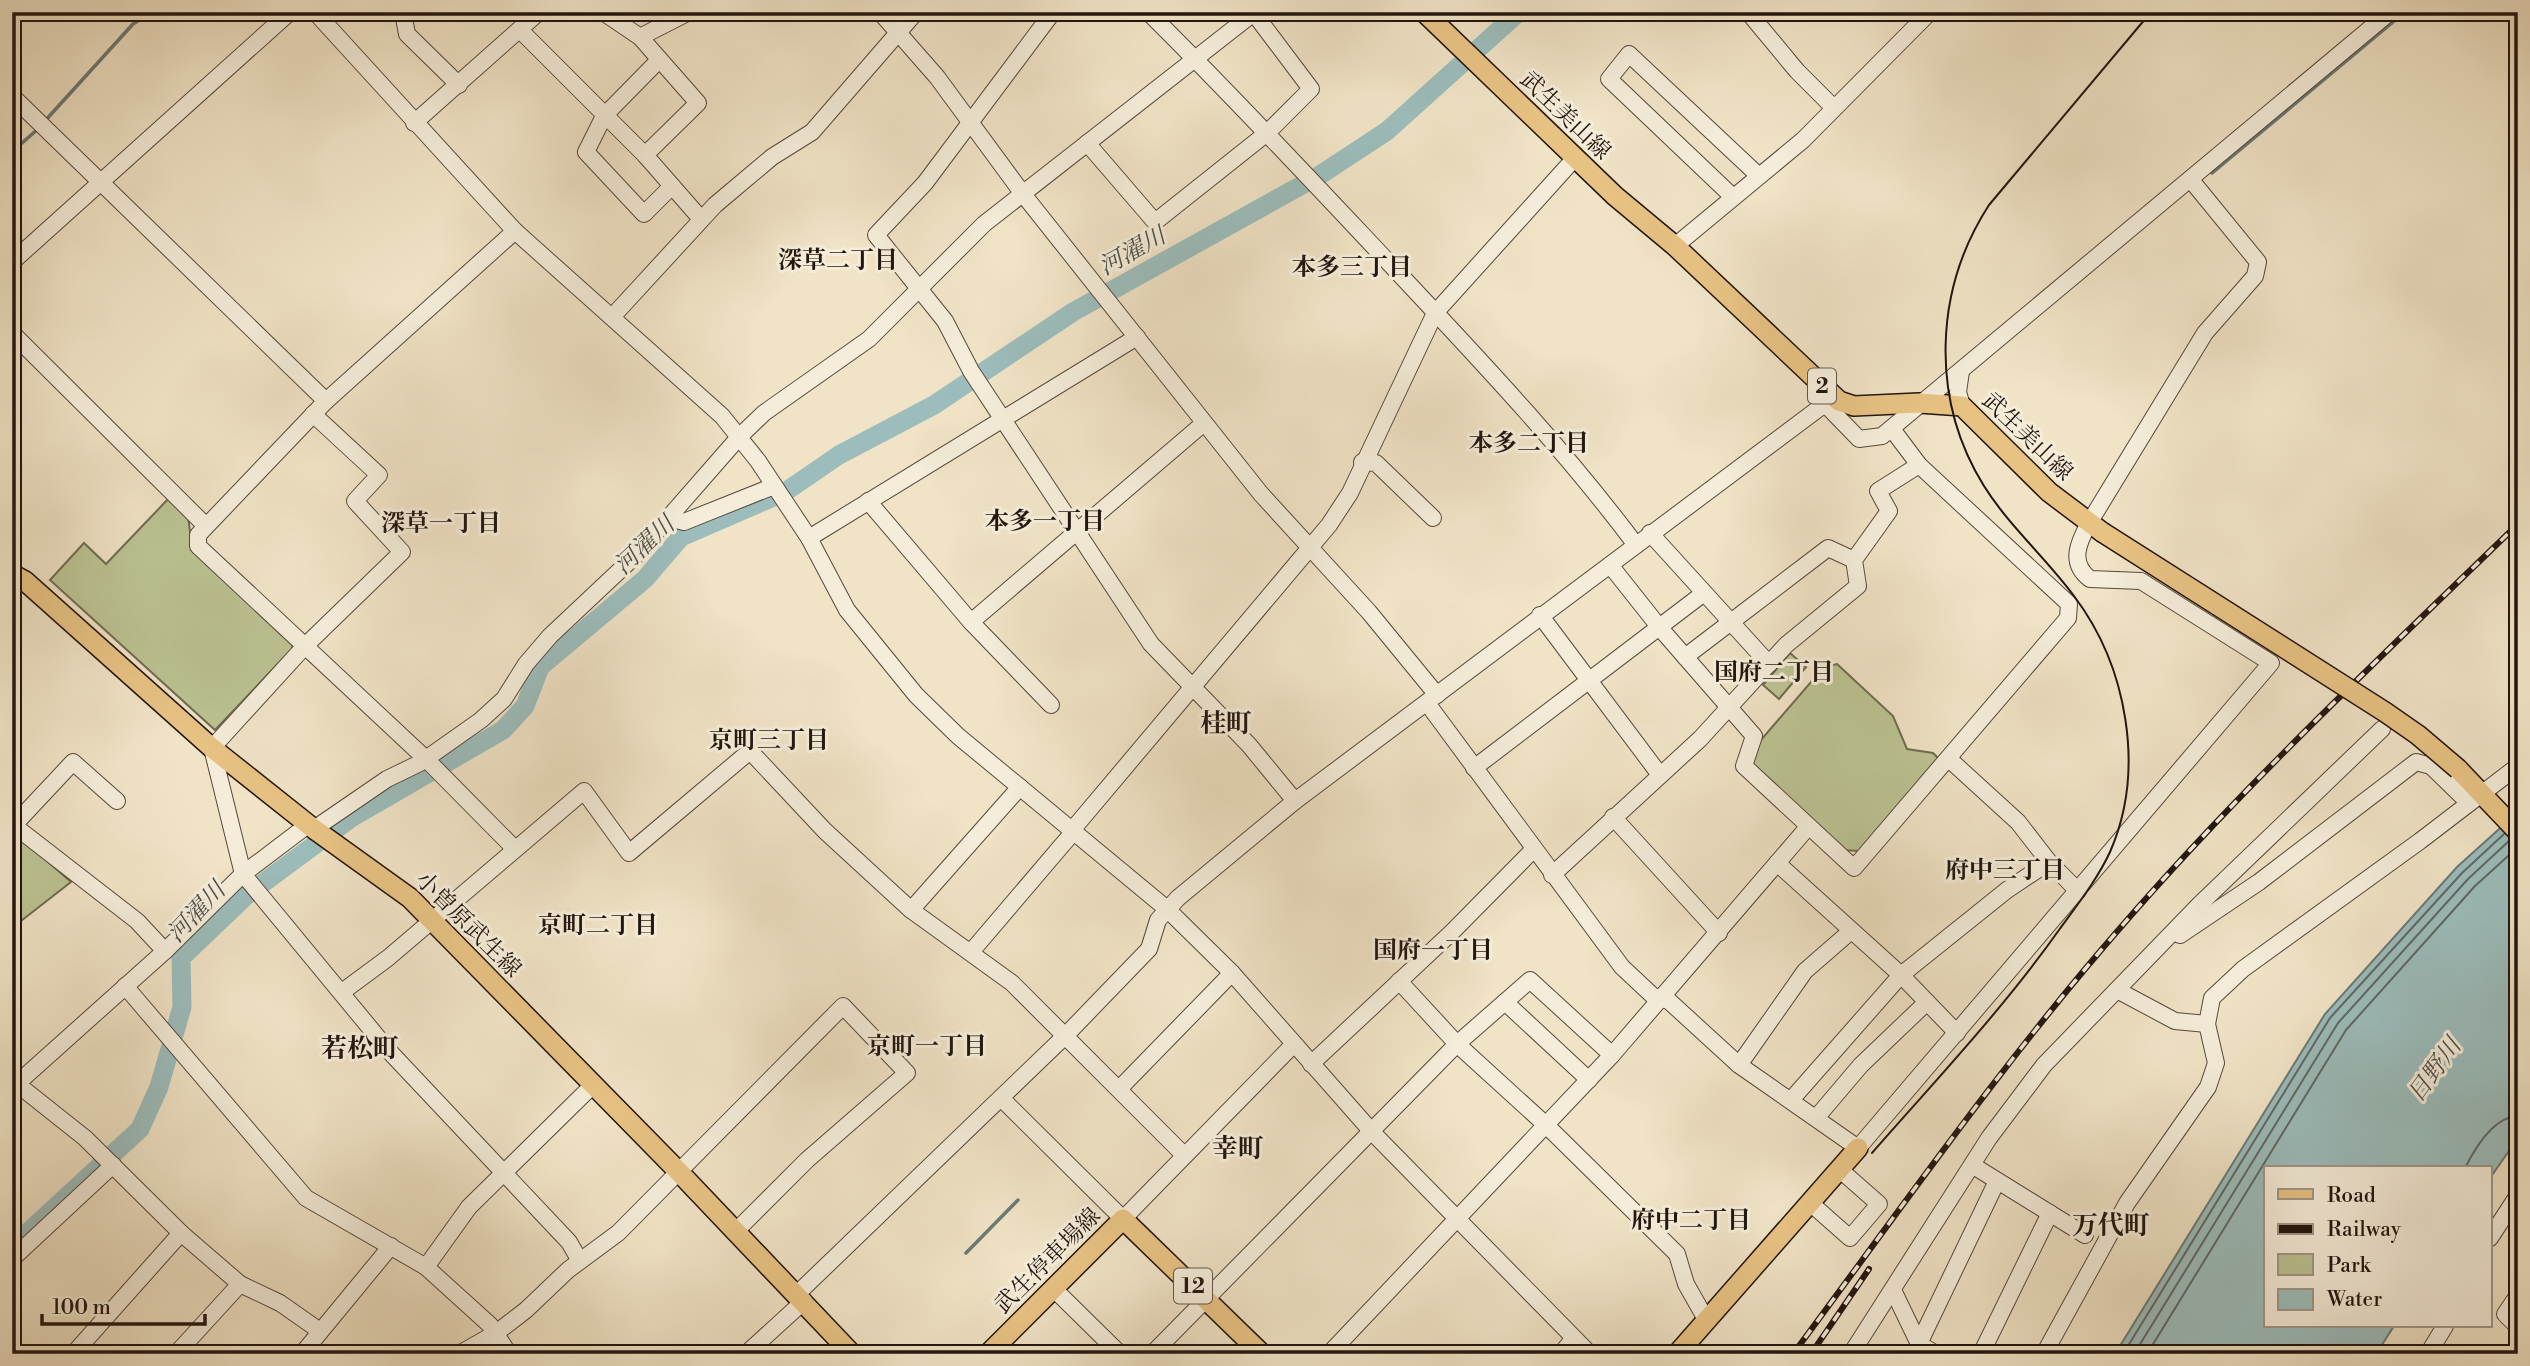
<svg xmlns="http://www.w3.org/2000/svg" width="2530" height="1366" font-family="'Libre Bodoni','Noto Serif JP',serif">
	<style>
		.green { fill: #bcc393; stroke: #6f6c51; stroke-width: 2 }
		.water { fill: #9cbdbc; stroke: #6b7a77; stroke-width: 2 }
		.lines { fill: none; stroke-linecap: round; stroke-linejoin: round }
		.shore { stroke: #5f6966; stroke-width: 2 }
		.stream { stroke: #6b7a77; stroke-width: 3.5 }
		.river { stroke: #9cbdbc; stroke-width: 19 }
		.minor-casing { stroke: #56483d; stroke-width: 18 }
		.major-casing { stroke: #22150f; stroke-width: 22 }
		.minor { stroke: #f5edda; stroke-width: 16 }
		.major { stroke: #e8c283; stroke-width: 19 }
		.tram { stroke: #22150f; stroke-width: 2 }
		.rail-casing { stroke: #22150f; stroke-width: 6 }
		.rail { stroke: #f5edda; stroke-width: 3.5; stroke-dasharray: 10; stroke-linecap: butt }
		.major-bridge-casing { stroke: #22150f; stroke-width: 22; stroke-linecap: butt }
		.major-bridge { stroke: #e8c283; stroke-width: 19 }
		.labels { text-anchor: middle; stroke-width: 6; stroke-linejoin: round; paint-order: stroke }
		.shield { fill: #f5edda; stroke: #61564c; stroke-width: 2 }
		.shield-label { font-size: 21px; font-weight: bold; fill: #22150f }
		.street-label { font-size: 23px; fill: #22150f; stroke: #f5edda }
		.water-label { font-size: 24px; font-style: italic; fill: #4d504c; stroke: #f5edda }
		.neighbourhood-label { font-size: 24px; font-weight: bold; fill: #22150f; stroke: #f5edda }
		.quarter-label { font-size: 26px; font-weight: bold; fill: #22150f; stroke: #f5edda }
	</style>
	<rect width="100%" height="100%" fill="#f0e3c6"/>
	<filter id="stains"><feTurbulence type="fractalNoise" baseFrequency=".00286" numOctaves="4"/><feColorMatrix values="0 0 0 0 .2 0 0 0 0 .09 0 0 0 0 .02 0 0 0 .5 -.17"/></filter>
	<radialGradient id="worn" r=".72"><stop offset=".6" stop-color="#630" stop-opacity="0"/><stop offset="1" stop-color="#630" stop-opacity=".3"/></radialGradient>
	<g class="green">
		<polygon points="170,497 188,516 192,547 293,641 292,649 215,730 50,580 84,543 106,564"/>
		<polygon points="1790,653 1806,667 1779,699 1763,685"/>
		<polygon points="1837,664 1893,716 1907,749 1933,753 1937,757 1937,762 1859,851 1842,850 1752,765 1760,741 1824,667"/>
		<polygon points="12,830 71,882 12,928"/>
	</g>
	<polygon class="water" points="2518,812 2518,1138 2490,1178 2490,1168 2266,1168 2266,1326 2394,1326 2376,1354 2115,1354 2325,1014 2457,867"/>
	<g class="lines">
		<g class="shore">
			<path d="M 2465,1168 C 2475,1148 2493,1117 2518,1116"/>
			<polyline points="2123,1354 2330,1018 2462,873 2504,834"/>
			<polyline points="2134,1354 2338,1023 2468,879 2510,840"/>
			<polyline points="2147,1354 2346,1030 2475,886 2518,847"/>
		</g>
		<g class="stream">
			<polyline points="213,12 277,16"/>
			<polyline points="292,17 312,14"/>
			<polyline points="44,122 133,24 152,12"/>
			<polyline points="12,152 39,128"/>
			<polyline points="2212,173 2405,12"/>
			<polyline points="966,1253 1018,1200"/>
		</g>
		<polyline class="river" points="12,1247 140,1129 159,1087 182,1007 181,958 248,894 351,818 503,730 525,706 540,667 645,579 681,537 785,492 839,455 934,405 1073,312 1320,175 1387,131 1519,12"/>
		<g class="minor-casing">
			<g id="minor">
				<polyline points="315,12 515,231 722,416 758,461 809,538 847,610 916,695 958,736 1167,909 1232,973 1373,1133 1590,1354"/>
				<polyline points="408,12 404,18 407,34 459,85"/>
				<polyline points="603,12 640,37 698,103 645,155"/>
				<polyline points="880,12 937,77 1023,194 1261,494 1369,612 1437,695"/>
				<polyline points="1053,12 925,183 876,235 945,321 971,371 1151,644 1249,745 1295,801"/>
				<path d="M 1148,12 C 1231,94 1311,180 1391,265 C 1476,356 1561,445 1636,545"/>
				<polyline points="1748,12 1797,71 1834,108"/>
				<polyline points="520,30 645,155 701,219"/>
				<polyline points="640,37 689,12"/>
				<polyline points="659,60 604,116 586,152 644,214 672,186"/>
				<polyline points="12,96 326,401"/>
				<polyline points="414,123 539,12"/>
				<polyline points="1087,143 1155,222 1267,133 1311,89 1253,12"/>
				<polyline points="1733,197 1609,79 1629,54 1759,176"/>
				<polyline points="1675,246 1803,140 1930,12"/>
				<polyline points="12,262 290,12"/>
				<polyline points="612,317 715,205 772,157 812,132 916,12"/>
				<polyline points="12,333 206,526"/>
				<polyline points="1961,371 1958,392 1962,406"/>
				<polyline points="1825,404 1859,439 1882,436 2390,12"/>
				<polyline points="313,414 379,475 355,501 402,552 305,646 212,748 243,874 389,1051 569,1242 580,1261"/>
				<polyline points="1362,462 1376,463 1433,518"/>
				<polyline points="868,501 971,622 1051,705"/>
				<polyline points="669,518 684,522 774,486"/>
				<polyline points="1650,533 1769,664"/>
				<polyline points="809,538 1137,337"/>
				<polyline points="1610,565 1660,628 1754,736 1744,766 1854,868 2068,618 2069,604 1919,465 1892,429"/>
				<polyline points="1540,615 1660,775"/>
				<polyline points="971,622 1204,423"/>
				<polyline points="1685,657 1828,548 1854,560"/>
				<path d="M 1427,703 L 1622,967 L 1653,996 L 1669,1001 L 1739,1065 L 1858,1148 L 2271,663 L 2141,581 L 2090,579 C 2069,563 2078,543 2089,523 L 2205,333 L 2255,276 L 2258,262 L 2191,180"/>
				<polyline points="1949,759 2018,822 2049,862 2078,891"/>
				<polyline points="1474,768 1704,593"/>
				<polyline points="1613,817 1719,933"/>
				<polyline points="12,824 137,921 165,951"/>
				<polyline points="14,825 73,762 117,801"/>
				<polyline points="314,829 387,779 420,763 481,720 504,699 526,664 550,636 635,556 740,436 764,413 869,339 984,224 1255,12"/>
				<polyline points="1073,829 1329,525 1350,493 1435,313 1575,158"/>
				<polyline points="515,849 426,759 198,546 198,535 326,401 515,231"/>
				<polyline points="1777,863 1901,975 1957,1033"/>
				<polyline points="1552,875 1700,739 1786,645 1858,586 1854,560 1889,511 1878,491 1919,465"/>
				<polyline points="911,910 1020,787"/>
				<polyline points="2180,935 2259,882 2416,762 2431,766 2469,803"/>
				<polyline points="971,952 1075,830"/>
				<polyline points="1399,981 1457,1044 1547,1126 1677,1254 1686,1284 1707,1321"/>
				<polyline points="125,986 306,1198 426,1267 490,1325 509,1354"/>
				<polyline points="2117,990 2175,1021 2207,1024"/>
				<polyline points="342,992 388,958 584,791 629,853 750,751 825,831 911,910 1012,983 1184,1155"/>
				<polyline points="1505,1002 1589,1080"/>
				<polyline points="1311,1064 1452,932 1533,850"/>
				<polyline points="1739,1065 1805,971 1851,931"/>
				<polyline points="17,1084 85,1138 181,1233 240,1284 280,1303 320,1331"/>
				<polyline points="12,1088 165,951 243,874 309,824"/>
				<polyline points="1119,1089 1232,973"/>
				<polyline points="1001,1098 1123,1219 1294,1044"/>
				<polyline points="1791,1100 1901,975 2007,890 2049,862"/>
				<polyline points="1816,1118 1861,1065 1927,1002"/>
				<polyline points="1972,1165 2085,1235"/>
				<polyline points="1816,1208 1850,1238 1879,1204 1846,1175"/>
				<polyline points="2490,1238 2518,1195"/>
				<polyline points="12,1259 113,1165"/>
				<polyline points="426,1267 469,1207 594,1084"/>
				<polyline points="1053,1288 1120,1354"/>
				<polyline points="1893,1290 1919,1344 1936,1354"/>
				<polyline points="797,1294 1066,1035 1149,949 1158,920 1178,898 1295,801 1834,397"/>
				<polyline points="2518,1295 2505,1314 2518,1327"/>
				<polyline points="75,1352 181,1233"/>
				<polyline points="176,1354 240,1284"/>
				<polyline points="302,1354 391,1246"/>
				<polyline points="459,1354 496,1333 526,1310 568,1270 618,1233 843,1006 907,1073 807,1160 736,1231"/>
				<polyline points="746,1354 804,1301"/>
				<polyline points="1152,1354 1457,1044 1530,980 1612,1055"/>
				<polyline points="1329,1354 1612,1055 1808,827"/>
				<polyline points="1561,1354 1573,1339"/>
				<polyline points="1851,1354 1989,1138 2044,1065 2199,905 2382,729"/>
				<polyline points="1914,1354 1997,1181"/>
				<polyline points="1981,1354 2050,1213"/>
				<polyline points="2044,1354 2127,1203 2208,1087 2216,1063 2207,1024 2212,998 2243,969 2420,841 2518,766"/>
				<polyline points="2428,1354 2445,1326"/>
			</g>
		</g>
		<g class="major-casing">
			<g id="major">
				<polyline points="1424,12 1615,196 1675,246 1839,401 1854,406 1919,403 1962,406 2049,492 2102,532"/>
				<polyline points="12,574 25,581 212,748 314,829 410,898 679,1172 852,1354"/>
				<polyline points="2458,769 2518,832"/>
				<polyline points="988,1354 1123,1219 1262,1354"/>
				<polyline points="1677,1354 1858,1148"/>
			</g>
		</g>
		<use href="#minor" class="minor"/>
		<use href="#major" class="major"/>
		<path class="tram" d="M 1872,1153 C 1936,1080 2003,1009 2059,930 C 2077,905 2097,880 2110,852 C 2146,770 2127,666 2074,596 C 2046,558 2009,526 1984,486 C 1930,399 1934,290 1989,205 L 2151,12"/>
		<g class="rail-casing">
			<g id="rail">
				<path d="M 1793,1354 C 1900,1210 2003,1062 2121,927 C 2242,787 2384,654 2518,524"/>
				<polyline points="1811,1354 1869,1269"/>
			</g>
		</g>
		<use href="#rail" class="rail"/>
		<g class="major-bridge-casing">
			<polyline id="major-bridge" points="2102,532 2385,712 2418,735 2458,769"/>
		</g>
		<use href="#major-bridge" class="major-bridge"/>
	</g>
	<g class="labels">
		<g class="shield">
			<rect x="1808" y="368.5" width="28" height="35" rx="5"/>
			<rect x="1174" y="1268.5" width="38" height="35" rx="5"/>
		</g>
		<g class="shield-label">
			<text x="1822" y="393">2</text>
			<text x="1193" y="1293">12</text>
		</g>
		<g class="street-label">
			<text transform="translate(1566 115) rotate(44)" y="8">武生美山線</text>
			<text transform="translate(2028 436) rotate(44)" y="8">武生美山線</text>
			<text transform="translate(469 924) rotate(45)" y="8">小曽原武生線</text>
			<text transform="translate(1047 1260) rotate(-45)" y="8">武生停車場線</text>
		</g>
		<g class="water-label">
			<text transform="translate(1132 251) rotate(-29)" y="8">河濯川</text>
			<text transform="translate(644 545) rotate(-43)" y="8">河濯川</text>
			<text transform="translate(196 912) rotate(-47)" y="8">河濯川</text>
			<text transform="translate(2434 1070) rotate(-54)" y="8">日野川</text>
		</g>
		<g class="neighbourhood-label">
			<text x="838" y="268">深草二丁目</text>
			<text x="1352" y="275">本多三丁目</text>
			<text x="1529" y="451">本多二丁目</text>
			<text x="1045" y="529">本多一丁目</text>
			<text x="441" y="531">深草一丁目</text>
			<text x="1774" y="680">国府二丁目</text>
			<text x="769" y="748">京町三丁目</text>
			<text x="2005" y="878">府中三丁目</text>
			<text x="598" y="933">京町二丁目</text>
			<text x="1433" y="958">国府一丁目</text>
			<text x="927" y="1054">京町一丁目</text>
			<text x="1691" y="1228">府中二丁目</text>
		</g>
		<g class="quarter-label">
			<text x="1226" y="732">桂町</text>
			<text x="360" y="1057">若松町</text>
			<text x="1238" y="1157">幸町</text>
			<text x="2111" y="1234">万代町</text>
		</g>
	</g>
	<rect width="2530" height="1366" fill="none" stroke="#f0e3c6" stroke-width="42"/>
	<rect x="14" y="14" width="2502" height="1338" fill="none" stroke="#22150f" stroke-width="3.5"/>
	<rect x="21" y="21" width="2488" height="1324" fill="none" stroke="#22150f" stroke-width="2"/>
	<rect x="2264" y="1166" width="228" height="161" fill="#f5edda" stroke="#a19789" stroke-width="2"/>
	<rect x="2278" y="1189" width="35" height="10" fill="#e8c283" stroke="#a19789" stroke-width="2"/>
	<text x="2327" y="1202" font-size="21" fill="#22150f">Road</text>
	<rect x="2278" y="1224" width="35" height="10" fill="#22150f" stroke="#a19789" stroke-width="2"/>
	<text x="2327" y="1236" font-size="21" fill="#22150f">Railway</text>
	<rect x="2278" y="1254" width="35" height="21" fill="#bcc393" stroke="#a19789" stroke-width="2"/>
	<text x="2327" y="1272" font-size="21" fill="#22150f">Park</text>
	<rect x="2278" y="1289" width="35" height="21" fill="#9cbdbc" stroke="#a19789" stroke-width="2"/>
	<text x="2327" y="1306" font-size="21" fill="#22150f">Water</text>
	<path d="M42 1314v10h163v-10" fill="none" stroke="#22150f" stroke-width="3.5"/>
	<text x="52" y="1314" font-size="21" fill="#22150f" stroke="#f5edda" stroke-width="5" paint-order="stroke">100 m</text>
	<rect width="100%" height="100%" filter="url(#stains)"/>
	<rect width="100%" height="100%" fill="url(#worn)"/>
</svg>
